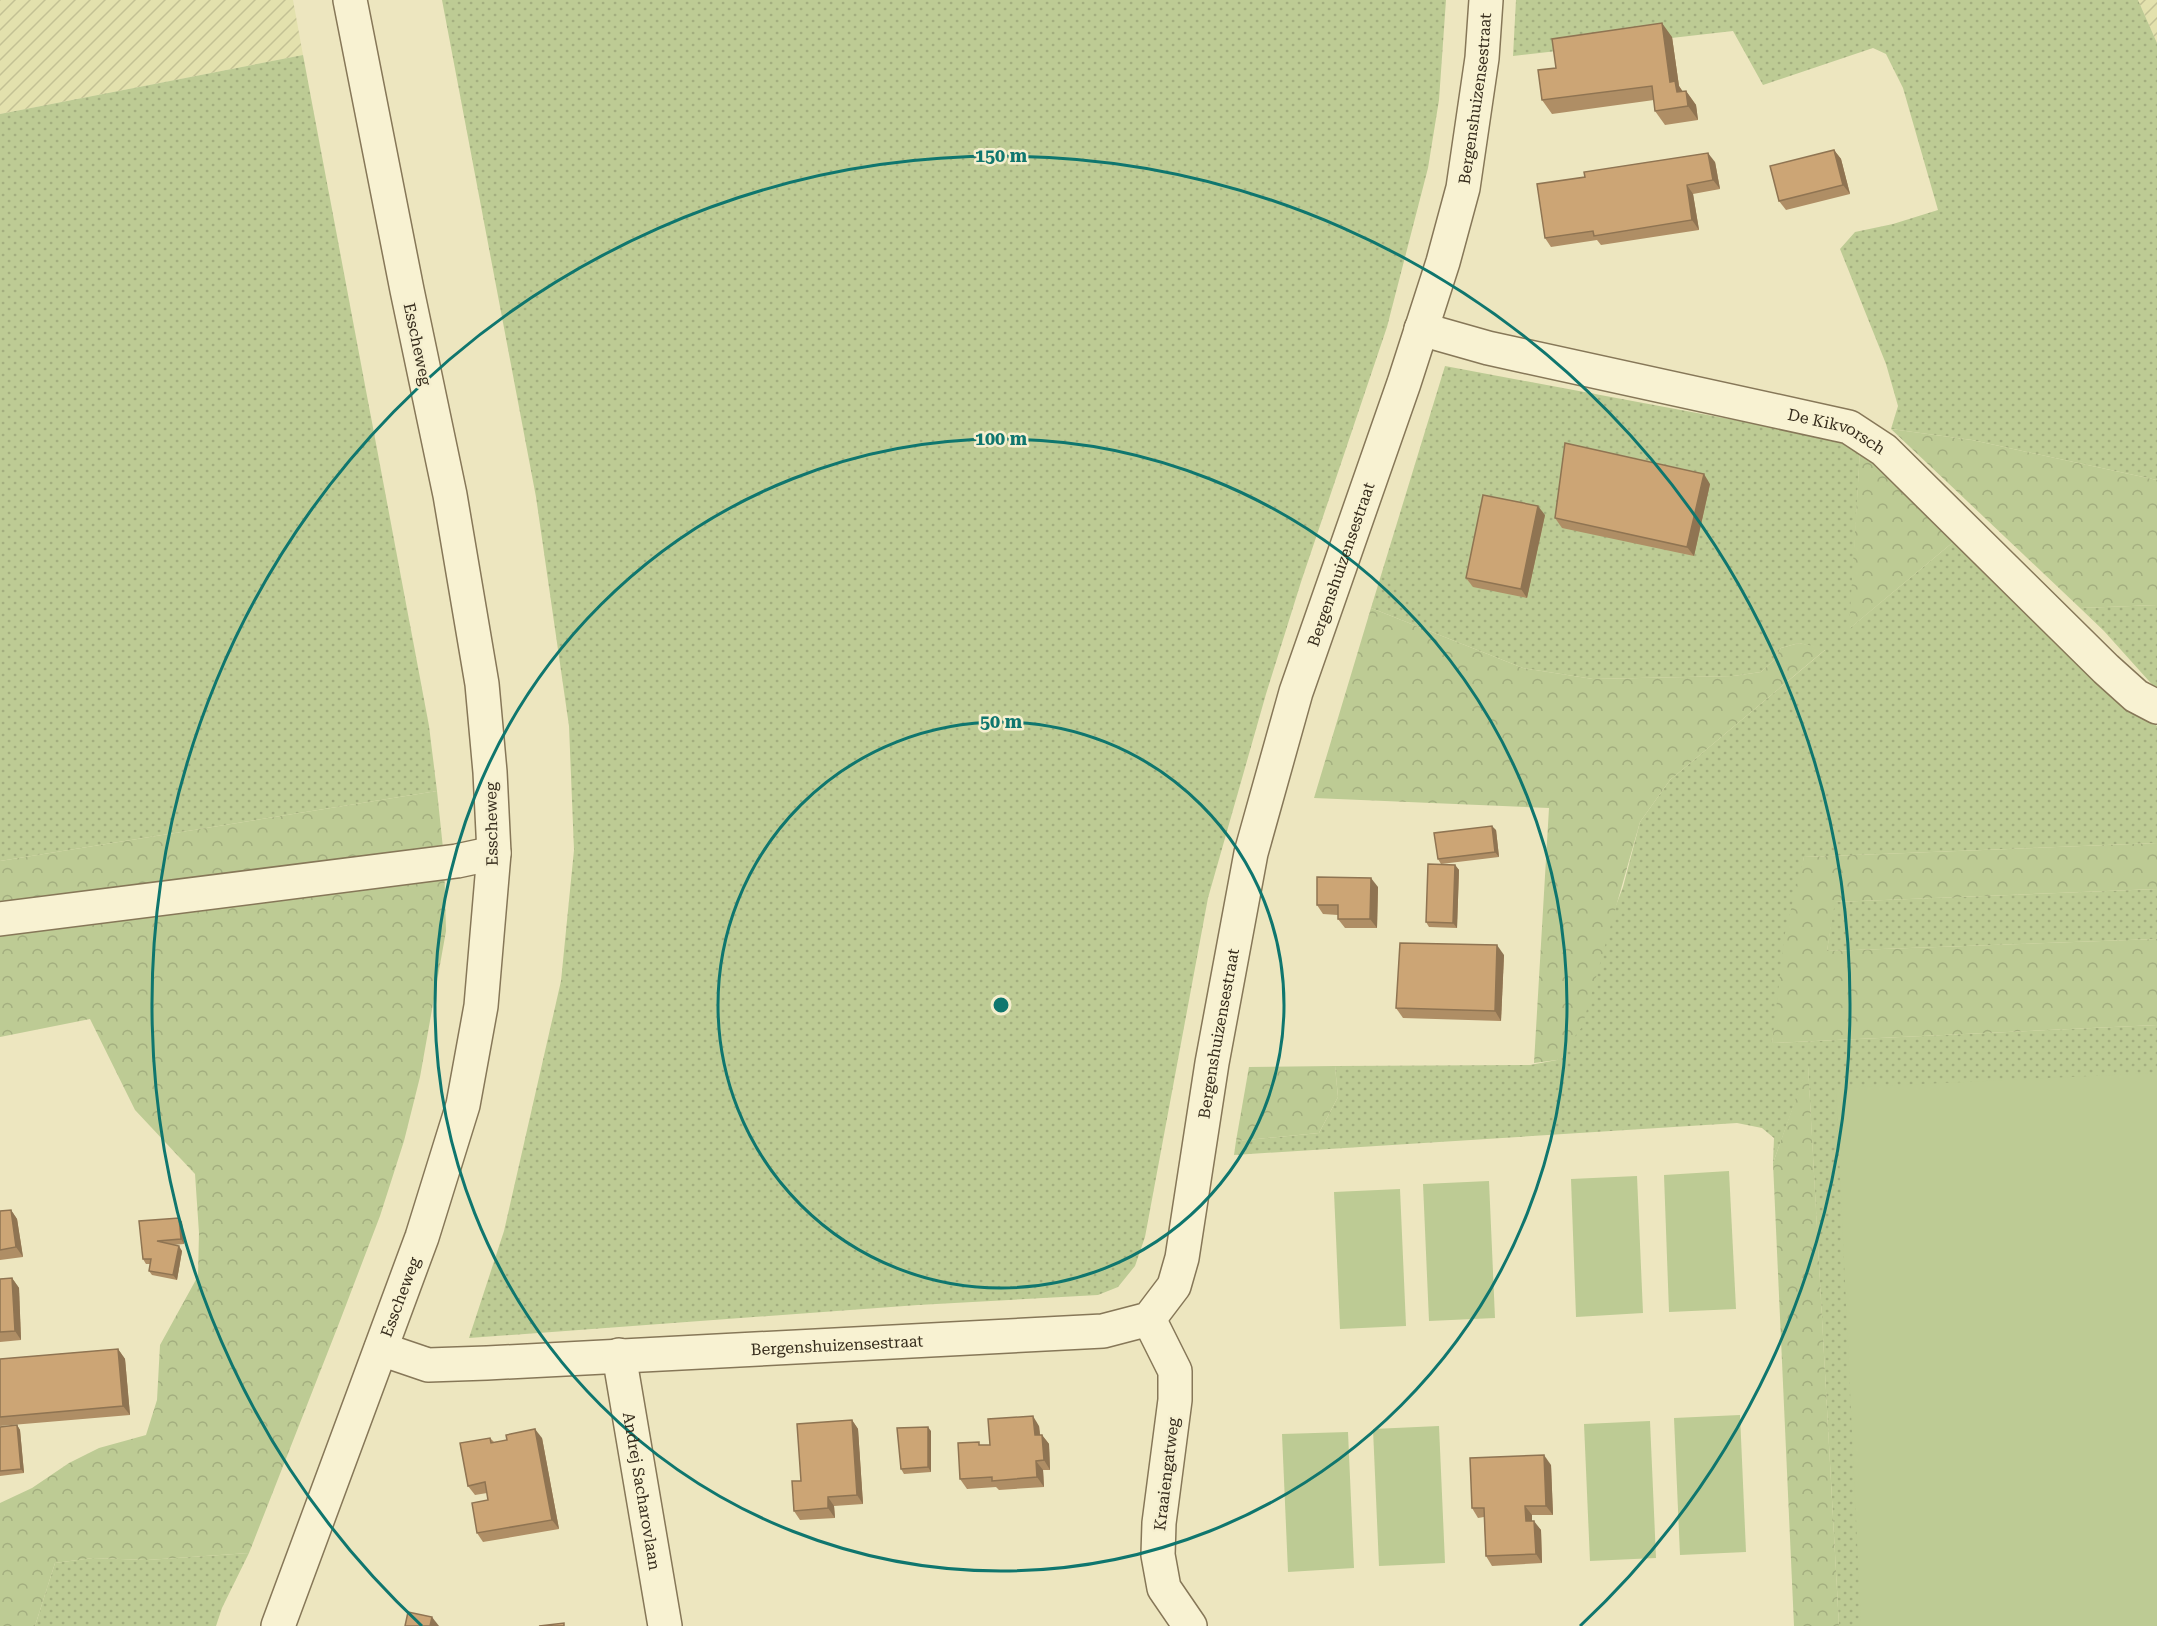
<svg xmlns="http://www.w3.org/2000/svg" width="2157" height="1626" font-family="'Roboto Serif',serif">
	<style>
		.farmland { fill: url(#farmland-furrows) }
		.grass { fill: url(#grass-dots) }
		.forest { fill: url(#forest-crowns) }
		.park { fill: #bdcb94 }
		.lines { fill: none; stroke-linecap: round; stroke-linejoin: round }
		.minor-casing { stroke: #867758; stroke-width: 36 }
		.minor { stroke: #f8f2d2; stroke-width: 33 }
		.wall { fill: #af8e65 }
		.shaded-wall { fill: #8f7452 }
		.building { fill: #cca575; stroke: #8f7452; stroke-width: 1.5 }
		.ring { fill: none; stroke: #0f766e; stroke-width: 3 }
		.labels { text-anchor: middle; stroke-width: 5; stroke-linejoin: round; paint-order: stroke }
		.street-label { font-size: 16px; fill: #362c1c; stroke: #f5efcf }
		.centre { fill: #0f766e; stroke: #f5efcf; stroke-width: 3 }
		.ring-label { font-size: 18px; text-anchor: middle; font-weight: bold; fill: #0f766e; stroke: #f5efcf; stroke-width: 5; stroke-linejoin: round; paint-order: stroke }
	</style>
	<defs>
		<pattern id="farmland-furrows" width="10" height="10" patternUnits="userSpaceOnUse" patternTransform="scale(1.5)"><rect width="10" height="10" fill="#e3e1ad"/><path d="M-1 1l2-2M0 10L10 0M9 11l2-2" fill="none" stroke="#c3c194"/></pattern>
		<pattern id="grass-dots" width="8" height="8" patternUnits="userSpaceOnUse" patternTransform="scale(1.5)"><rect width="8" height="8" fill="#bdcb94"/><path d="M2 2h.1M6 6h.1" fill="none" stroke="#a3ae7f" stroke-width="1.8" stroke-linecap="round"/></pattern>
		<pattern id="forest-crowns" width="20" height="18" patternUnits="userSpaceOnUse" patternTransform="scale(1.5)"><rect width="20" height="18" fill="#bdcb94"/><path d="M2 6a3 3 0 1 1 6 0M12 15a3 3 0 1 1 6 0" fill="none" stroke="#a3ae7f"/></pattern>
	</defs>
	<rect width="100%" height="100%" fill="#ede6bf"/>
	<g class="farmland">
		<polygon points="0,0 293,0 303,55 0,114"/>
		<polygon points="2138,0 2157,0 2157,43"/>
	</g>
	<g class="grass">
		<polygon points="442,0 1446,0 1439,100 1428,168 1387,327 1301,582 1266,694 1208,898 1145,1237 1135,1266 1118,1287 1098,1295 918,1305 469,1338 504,1231 561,981 574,850 569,726 536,497"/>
		<polygon points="1516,0 2138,0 2157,43 2157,480 1972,440 1891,429 1898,406 1886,364 1840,249 1855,232 1893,224 1938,210 1903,88 1886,54 1873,48 1763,85 1733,31 1513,56"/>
		<polygon points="303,55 429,726 437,791 0,861 0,114"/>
		<polygon points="1445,366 1841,440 1860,450 1850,628 1958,538 2157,726 2157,843 1804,857 1772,1043 2157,1025 2157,1626 1839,1626 1808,1066 1773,1163 1774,1138 1762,1128 1737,1123 1234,1155 1236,1141 1319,1133 1338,1097 1335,1066 1530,1065 1557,1060 1623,887 1640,822 1670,780 1825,650 1799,643 1781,648 1774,660 1761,672 1733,676 1593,679 1523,668 1371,608"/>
		<polygon points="2157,605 2157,690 2104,631 2080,608"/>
		<polygon points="2157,889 2157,939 1827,951 1834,902"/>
		<polygon points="249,1553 222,1608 216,1626 35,1626 55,1563 93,1558 147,1560"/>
	</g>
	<g class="forest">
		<polygon points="1891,429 1972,440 2157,480 2157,605 2080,608"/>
		<polygon points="1860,450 1958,538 1849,629"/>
		<polygon points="1371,608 1523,668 1593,679 1733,676 1761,672 1774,660 1781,648 1799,643 1826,649 1670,780 1640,822 1582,1027 1557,1060 1534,1063 1549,808 1314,798"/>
		<polygon points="437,791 444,858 446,931 420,1077 404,1141 380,1216 338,1326 249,1553 147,1560 93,1558 55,1563 35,1626 0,1626 0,1503 32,1488 69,1463 99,1448 146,1435 157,1400 160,1345 198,1276 199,1233 195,1174 135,1110 90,1019 0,1037 0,861"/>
		<polygon points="2157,843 2157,889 1835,902 1827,951 2157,939 2157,1025 1772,1043 1785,933 1804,857"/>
		<polygon points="1808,1064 1839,1626 1794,1626 1773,1163"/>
		<polygon points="1335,1066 1338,1097 1319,1133 1236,1141 1249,1067"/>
	</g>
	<g class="park">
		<polygon points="2157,1073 2157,1626 1861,1626 1836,1088"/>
		<polygon points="1729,1171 1736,1309 1669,1312 1664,1175"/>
		<polygon points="1637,1176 1643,1313 1576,1317 1571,1179"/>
		<polygon points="1489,1181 1495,1318 1429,1321 1423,1184"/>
		<polygon points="1400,1189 1406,1326 1340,1329 1334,1192"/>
		<polygon points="1740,1415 1746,1552 1680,1555 1674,1418"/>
		<polygon points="1650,1421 1656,1558 1590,1561 1584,1424"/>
		<polygon points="1439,1426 1445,1563 1379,1566 1373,1429"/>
		<polygon points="1348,1432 1354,1568 1288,1572 1282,1434"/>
	</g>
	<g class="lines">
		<g class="minor-casing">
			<g id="minor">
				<path id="s1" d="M 1421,329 L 1488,348 L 1849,427 L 1884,450 L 2106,669 L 2136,696 L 2157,707"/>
				<polyline points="0,919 457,861 494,853"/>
				<polyline points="1149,1319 1175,1371 1175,1400 1159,1523 1158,1555 1164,1588 1190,1626"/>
				<path id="s2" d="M 381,1349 L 428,1365 L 487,1363 L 1103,1331 L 1149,1319 L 1174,1286 L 1182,1258 L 1212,1063 L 1251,853 L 1296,692 L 1404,383 L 1443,262 L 1463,188 L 1482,58 L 1486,0"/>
				<path id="s3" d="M 619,1355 L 665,1626"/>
				<path id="s4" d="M 278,1626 L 422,1237 L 463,1105 L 481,1006 L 494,853 L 490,772 L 482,684 L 450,495 L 407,290 L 350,0"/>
			</g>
		</g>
		<use href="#minor" class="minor"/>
	</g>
	<g class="wall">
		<polygon points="1672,37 1679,86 1683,92 1686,91 1696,105 1698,120 1665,125 1655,111 1654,100 1552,114 1542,100 1556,68"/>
		<polygon points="1834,150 1841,159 1850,194 1786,210 1779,201"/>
		<polygon points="1715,162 1720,189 1693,194 1699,230 1601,245 1597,240 1551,247 1545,238 1585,177"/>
		<polygon points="1710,484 1694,556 1562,528 1555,518"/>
		<polygon points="1545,515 1527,598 1473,587 1466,578"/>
		<polygon points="1496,830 1499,857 1441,864 1438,859"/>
		<polygon points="1455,865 1459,870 1457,928 1429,927 1426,922"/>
		<polygon points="1378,887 1377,928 1345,928 1338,919 1338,915 1323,914 1317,905"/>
		<polygon points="1504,955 1501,1021 1403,1018 1396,1008"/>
		<polygon points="11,1210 17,1219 23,1257 0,1260 0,1211"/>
		<polygon points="179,1218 182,1222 184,1244 173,1245 182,1251 177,1280 152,1275 149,1271 150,1264 146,1264 143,1259"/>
		<polygon points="12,1278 19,1288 21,1340 0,1342 0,1279"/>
		<polygon points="118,1349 125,1359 130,1415 0,1426 0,1359"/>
		<polygon points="852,1420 858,1429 863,1504 834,1506 835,1518 800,1520 794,1511 801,1481"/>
		<polygon points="17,1425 20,1430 24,1473 0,1476 0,1427"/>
		<polygon points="1039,1426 1040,1435 1042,1435 1049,1444 1050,1470 1043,1470 1044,1487 999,1490 996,1487 967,1489 960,1479 981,1445 990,1445"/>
		<polygon points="931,1431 931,1472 904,1474 901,1469"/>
		<polygon points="490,1438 494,1442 542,1438 559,1529 483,1542 477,1533 488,1500 487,1493 475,1495 468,1486"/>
		<polygon points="1551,1465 1553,1515 1532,1515 1532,1521 1541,1530 1542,1563 1492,1566 1486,1556 1484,1517 1478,1518 1472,1508"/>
	</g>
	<g class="shaded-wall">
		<polygon points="1662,23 1672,37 1679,86 1685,95 1687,106 1670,82"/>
		<polygon points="1686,91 1696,105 1698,120 1688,106"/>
		<polygon points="1834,150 1841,159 1850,194 1843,185"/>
		<polygon points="1708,153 1715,162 1720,189 1713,180"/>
		<polygon points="1687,185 1693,194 1699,230 1692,220"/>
		<polygon points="1704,474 1710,484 1694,556 1687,547"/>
		<polygon points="1538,506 1545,515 1527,598 1521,589"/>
		<polygon points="1492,826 1496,830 1499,857 1495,852"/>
		<polygon points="1455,865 1459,870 1457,928 1453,923"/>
		<polygon points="1371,878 1378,887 1377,928 1370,919"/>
		<polygon points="1497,945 1504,955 1501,1021 1495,1011"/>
		<polygon points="11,1210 17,1219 23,1257 16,1247"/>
		<polygon points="179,1218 182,1222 184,1244 181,1239"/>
		<polygon points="179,1246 182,1251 177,1280 173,1275"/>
		<polygon points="12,1278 19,1288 21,1340 15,1331"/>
		<polygon points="118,1349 125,1359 130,1415 123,1406"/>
		<polygon points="1033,1416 1039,1426 1041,1444 1035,1435"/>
		<polygon points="852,1420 858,1429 863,1504 857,1495"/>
		<polygon points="17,1425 20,1430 24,1473 21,1469"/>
		<polygon points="928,1427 931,1431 931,1472 928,1467"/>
		<polygon points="535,1429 542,1438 559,1529 552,1520"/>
		<polygon points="1042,1435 1049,1444 1050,1470 1044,1460"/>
		<polygon points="1544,1455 1551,1465 1553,1515 1546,1506"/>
		<polygon points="1036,1461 1043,1470 1044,1487 1037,1477"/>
		<polygon points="828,1497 834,1506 835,1518 828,1508"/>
		<polygon points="1525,1506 1532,1515 1532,1530 1526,1521"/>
		<polygon points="1534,1521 1541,1530 1542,1563 1536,1554"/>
		<polygon points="432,1617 439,1626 430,1626"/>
	</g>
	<g class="building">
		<polygon points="1662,23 1670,82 1675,81 1677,92 1686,91 1688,106 1655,111 1652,86 1542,100 1538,70 1556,68 1552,39"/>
		<polygon points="1834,150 1843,185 1779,201 1770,166"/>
		<polygon points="1708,153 1713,180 1687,185 1692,220 1594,236 1593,231 1545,238 1537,184 1585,177 1584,172"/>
		<polygon points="1565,443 1704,474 1687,547 1555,518"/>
		<polygon points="1483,495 1538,506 1521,589 1466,578"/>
		<polygon points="1492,826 1495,852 1438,859 1434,833"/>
		<polygon points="1428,864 1455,865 1453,923 1426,922"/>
		<polygon points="1317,877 1371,878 1370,919 1338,919 1338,905 1317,905"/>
		<polygon points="1400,943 1497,945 1495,1011 1396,1008"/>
		<polygon points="11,1210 16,1247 0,1250 0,1211"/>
		<polygon points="179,1218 181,1239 157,1241 179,1246 173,1275 149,1271 151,1259 143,1259 139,1221"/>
		<polygon points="12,1278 15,1331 0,1332 0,1279"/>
		<polygon points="118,1349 123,1406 0,1417 0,1359"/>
		<polygon points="1033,1416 1035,1435 1042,1435 1044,1460 1036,1461 1037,1477 992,1481 992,1477 960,1479 958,1443 979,1442 979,1445 990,1445 988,1419"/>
		<polygon points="852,1420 857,1495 828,1497 828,1508 794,1511 792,1481 801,1481 797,1424"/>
		<polygon points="17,1425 21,1469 0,1471 0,1427"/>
		<polygon points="928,1427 928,1467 901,1469 897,1428"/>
		<polygon points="535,1429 552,1520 477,1533 472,1503 488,1500 485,1482 468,1486 460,1443 490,1438 491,1443 507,1440 506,1435"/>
		<polygon points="1544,1455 1546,1506 1525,1506 1526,1521 1534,1521 1536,1554 1486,1556 1484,1508 1472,1508 1470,1458"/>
		<polygon points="408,1612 432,1617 430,1626 405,1626"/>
		<polygon points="564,1623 564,1626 539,1626"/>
	</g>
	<g class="ring">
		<circle cx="1001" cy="1005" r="283"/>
		<circle cx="1001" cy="1005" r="566"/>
		<path d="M422 1626A849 849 0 1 1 1580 1626"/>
	</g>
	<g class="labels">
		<g class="street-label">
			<text dy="6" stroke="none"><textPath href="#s2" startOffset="2043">Bergenshuizensestraat</textPath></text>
			<text transform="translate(418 344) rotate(78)" y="6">Esscheweg</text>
			<text dy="6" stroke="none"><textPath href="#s1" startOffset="429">De Kikvorsch</textPath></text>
			<text dy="6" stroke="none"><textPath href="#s2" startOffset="1557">Bergenshuizensestraat</textPath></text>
			<text transform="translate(491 824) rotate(-91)" y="6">Esscheweg</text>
			<text dy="6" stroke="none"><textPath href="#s2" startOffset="1071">Bergenshuizensestraat</textPath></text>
			<text dy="6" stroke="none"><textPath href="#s4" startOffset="351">Esscheweg</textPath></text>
			<text dy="6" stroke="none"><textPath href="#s2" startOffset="459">Bergenshuizensestraat</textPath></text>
			<text transform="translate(1166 1474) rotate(-83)" y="6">Kraaiengatweg</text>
			<text dy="6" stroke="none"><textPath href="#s3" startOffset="138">Andrej Sacharovlaan</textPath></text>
		</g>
	</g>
	<circle cx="1001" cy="1005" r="9" class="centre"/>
	<g class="ring-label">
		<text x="1001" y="162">150 m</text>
		<text x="1001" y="445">100 m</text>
		<text x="1001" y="728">50 m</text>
	</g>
</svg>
